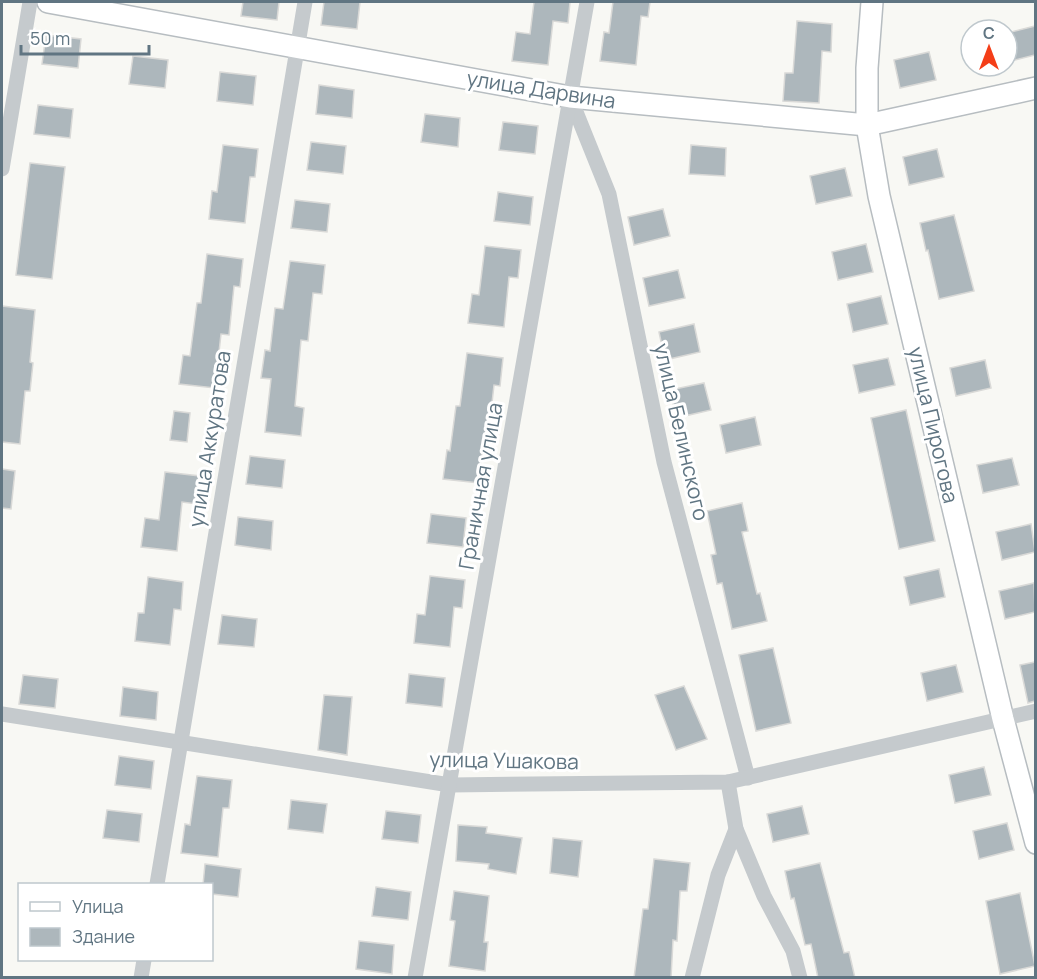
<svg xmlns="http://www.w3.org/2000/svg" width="1037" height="979" font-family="Manrope,sans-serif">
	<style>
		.building { fill: #adb7bc; stroke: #d9d9d7; stroke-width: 1.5 }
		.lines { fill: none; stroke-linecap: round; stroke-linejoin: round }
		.secondary-casing { stroke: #b7bdc1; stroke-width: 24 }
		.street { stroke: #c5cacd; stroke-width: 15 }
		.secondary { stroke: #fff; stroke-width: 21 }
		.labels { text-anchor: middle; stroke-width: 6; stroke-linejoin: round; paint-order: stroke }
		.street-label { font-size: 21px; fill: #607582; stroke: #fff }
	</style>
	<rect width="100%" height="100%" fill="#f8f8f4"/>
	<g class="building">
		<polygon points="243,2 279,2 277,20 241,16"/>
		<polygon points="324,2 360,2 357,29 321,25"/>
		<polygon points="534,2 570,2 568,23 553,21 548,65 512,61 516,32 530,34"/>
		<polygon points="613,2 650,2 648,17 641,16 636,65 600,61 604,32 609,33"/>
		<polygon points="797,21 832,24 831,52 822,51 819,103 783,101 785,73 793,73"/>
		<polygon points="1035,26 1035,55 1007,62 1007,33"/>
		<polygon points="46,35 81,39 78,68 42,64"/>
		<polygon points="929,52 936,80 900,88 894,60"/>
		<polygon points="133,56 168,60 165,88 129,84"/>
		<polygon points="220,72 256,76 253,105 217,101"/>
		<polygon points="319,85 354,90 352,118 316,114"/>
		<polygon points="38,105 73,109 70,138 34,134"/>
		<polygon points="425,114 460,118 458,147 421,142"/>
		<polygon points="503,122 538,126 535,154 499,150"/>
		<polygon points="311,142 346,146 343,174 307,170"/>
		<polygon points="223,145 258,149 255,177 250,177 245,223 209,219 212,191 217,192"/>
		<polygon points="691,145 726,148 725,176 689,174"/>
		<polygon points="937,149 944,177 909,185 903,157"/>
		<polygon points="30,163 65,167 52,279 16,275"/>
		<polygon points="845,168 852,196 816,204 810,176"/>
		<polygon points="498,192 533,197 530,225 494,221"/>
		<polygon points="295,200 330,204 327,232 291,228"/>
		<polygon points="663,209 670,236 634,245 628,217"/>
		<polygon points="954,215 974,291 939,299 928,250 926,251 920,223"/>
		<polygon points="866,244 873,272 838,280 832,252"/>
		<polygon points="485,246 521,250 518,278 509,277 504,327 468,323 472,294 479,295"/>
		<polygon points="207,254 243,259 240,287 234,286 229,335 221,334 215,388 179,384 183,355 190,356 197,303 201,303"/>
		<polygon points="290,261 325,265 322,294 313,293 308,341 301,340 295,406 304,408 301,436 265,432 271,379 261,378 265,350 270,351 275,308 283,309"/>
		<polygon points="678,270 685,298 649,306 643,278"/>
		<polygon points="881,296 888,324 853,332 847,304"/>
		<polygon points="2,306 35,310 30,362 33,363 30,391 25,391 20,444 2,442"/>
		<polygon points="694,324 700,352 665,360 659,332"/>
		<polygon points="467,353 503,358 500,386 494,385 488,438 484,437 479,483 443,479 447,450 450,451 456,406 460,406"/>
		<polygon points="888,358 895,385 859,393 853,365"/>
		<polygon points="985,360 991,388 956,396 950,368"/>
		<polygon points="704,383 711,410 676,418 670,390"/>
		<polygon points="906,410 935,541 899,549 871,418"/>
		<polygon points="174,411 190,413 187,442 170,440"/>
		<polygon points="755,417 761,445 726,453 720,425"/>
		<polygon points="250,456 285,460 282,488 246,484"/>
		<polygon points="1012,458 1019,485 983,493 977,465"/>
		<polygon points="2,469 15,471 11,509 2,508"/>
		<polygon points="165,472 200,476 197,504 182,502 177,551 141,547 145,518 159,520"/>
		<polygon points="742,503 748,531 742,532 757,594 760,593 767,621 732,629 722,583 717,584 711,555 716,554 707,511"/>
		<polygon points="431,514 466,518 463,547 427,543"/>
		<polygon points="238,517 273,521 271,550 235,545"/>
		<polygon points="1031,524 1035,552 1002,560 996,532"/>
		<polygon points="939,569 945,597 910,605 904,577"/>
		<polygon points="430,576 465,580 462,608 454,607 450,647 414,643 417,614 425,615"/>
		<polygon points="148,577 183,582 181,610 174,609 170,645 135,641 138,613 144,613"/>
		<polygon points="1034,583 1035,612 1005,619 999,591"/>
		<polygon points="222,615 257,619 254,647 218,644"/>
		<polygon points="773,648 791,723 756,731 739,655"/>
		<polygon points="1035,662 1035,701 1028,703 1020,665"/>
		<polygon points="956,665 963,692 927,701 921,673"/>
		<polygon points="409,674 445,678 442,707 406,703"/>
		<polygon points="23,675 58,679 55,708 19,704"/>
		<polygon points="684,686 707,739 676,750 655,695"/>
		<polygon points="123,687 158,692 156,720 120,716"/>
		<polygon points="324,695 352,697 347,755 318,750"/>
		<polygon points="119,756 154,761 151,789 115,785"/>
		<polygon points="984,767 991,795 955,803 949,775"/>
		<polygon points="197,776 232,780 229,808 223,808 218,857 181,853 185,824 190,825"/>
		<polygon points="291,800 327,804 323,833 288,829"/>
		<polygon points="802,806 809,834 773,842 767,814"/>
		<polygon points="107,810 142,814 139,842 103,838"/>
		<polygon points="386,811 421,815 418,843 382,839"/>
		<polygon points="1007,823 1014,850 979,859 973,831"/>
		<polygon points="458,825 487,827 486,833 522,838 516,874 488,869 489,864 456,861"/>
		<polygon points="553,838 582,841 578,877 550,873"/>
		<polygon points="654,859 690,863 687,891 680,891 677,941 673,940 671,978 634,978 643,909 648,909"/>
		<polygon points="820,863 844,953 849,952 855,978 818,978 811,944 805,945 794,898 791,899 785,871"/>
		<polygon points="205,864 241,869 238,897 212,894 212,885 203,885"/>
		<polygon points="376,887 411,892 408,920 372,916"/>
		<polygon points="454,891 489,896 484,942 488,942 485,971 449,966 455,921 450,920"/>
		<polygon points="1020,893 1035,966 1000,974 986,901"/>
		<polygon points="359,941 394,945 392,974 356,969"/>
	</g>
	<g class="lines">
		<g class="secondary-casing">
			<g id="secondary">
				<polyline points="48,2 570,97 867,125 1036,88"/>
				<polyline points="872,2 867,68 867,125 879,196 1003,719 1036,843"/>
			</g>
		</g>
		<g class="street">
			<polyline points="570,97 609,194 664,462 748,778"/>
			<polyline points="2,169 30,2"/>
			<polyline points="2,714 450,785 728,782 1036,711"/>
			<polyline points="728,782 736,829 764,896 793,951 800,978"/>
			<polyline points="157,884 305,2"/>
			<polyline points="141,978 144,960"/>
			<polyline points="415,978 587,2"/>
			<polyline points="692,978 718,875 736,829"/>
		</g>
		<use href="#secondary" class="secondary"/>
	</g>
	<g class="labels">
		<g class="street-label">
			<text transform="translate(541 90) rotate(9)" y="7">улица Дарвина</text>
			<text transform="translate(933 425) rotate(77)" y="7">улица Пирогова</text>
			<text transform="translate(681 432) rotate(77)" y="7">улица Белинского</text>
			<text transform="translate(210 439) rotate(-81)" y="7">улица Аккуратова</text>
			<text transform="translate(481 486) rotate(-80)" y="7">Граничная улица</text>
			<text transform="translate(504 761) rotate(1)" y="7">улица Ушакова</text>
		</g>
	</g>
	<rect width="1037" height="979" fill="none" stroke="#607582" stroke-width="6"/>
	<rect x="18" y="883" width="195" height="78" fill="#ffffff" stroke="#bfc8cd" stroke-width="1.5"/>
	<rect x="30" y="902" width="30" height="9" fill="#ffffff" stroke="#bfc8cd" stroke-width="1.5"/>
	<text x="72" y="913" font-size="18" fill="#607582">Улица</text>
	<rect x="30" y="928" width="30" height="18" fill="#adb7bc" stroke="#bfc8cd" stroke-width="1.5"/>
	<text x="72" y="943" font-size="18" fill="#607582">Здание</text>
	<g transform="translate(989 48)"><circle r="28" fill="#ffffff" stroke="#bfc8cd" stroke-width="1.5"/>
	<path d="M0-4.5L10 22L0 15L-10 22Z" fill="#f43e18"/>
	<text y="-9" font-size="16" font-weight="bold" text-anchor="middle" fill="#607582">С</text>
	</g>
	<path d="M21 45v9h128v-9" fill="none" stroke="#607582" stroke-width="3"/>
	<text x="30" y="45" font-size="18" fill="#607582" stroke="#ffffff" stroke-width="4.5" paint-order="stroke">50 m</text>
</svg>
